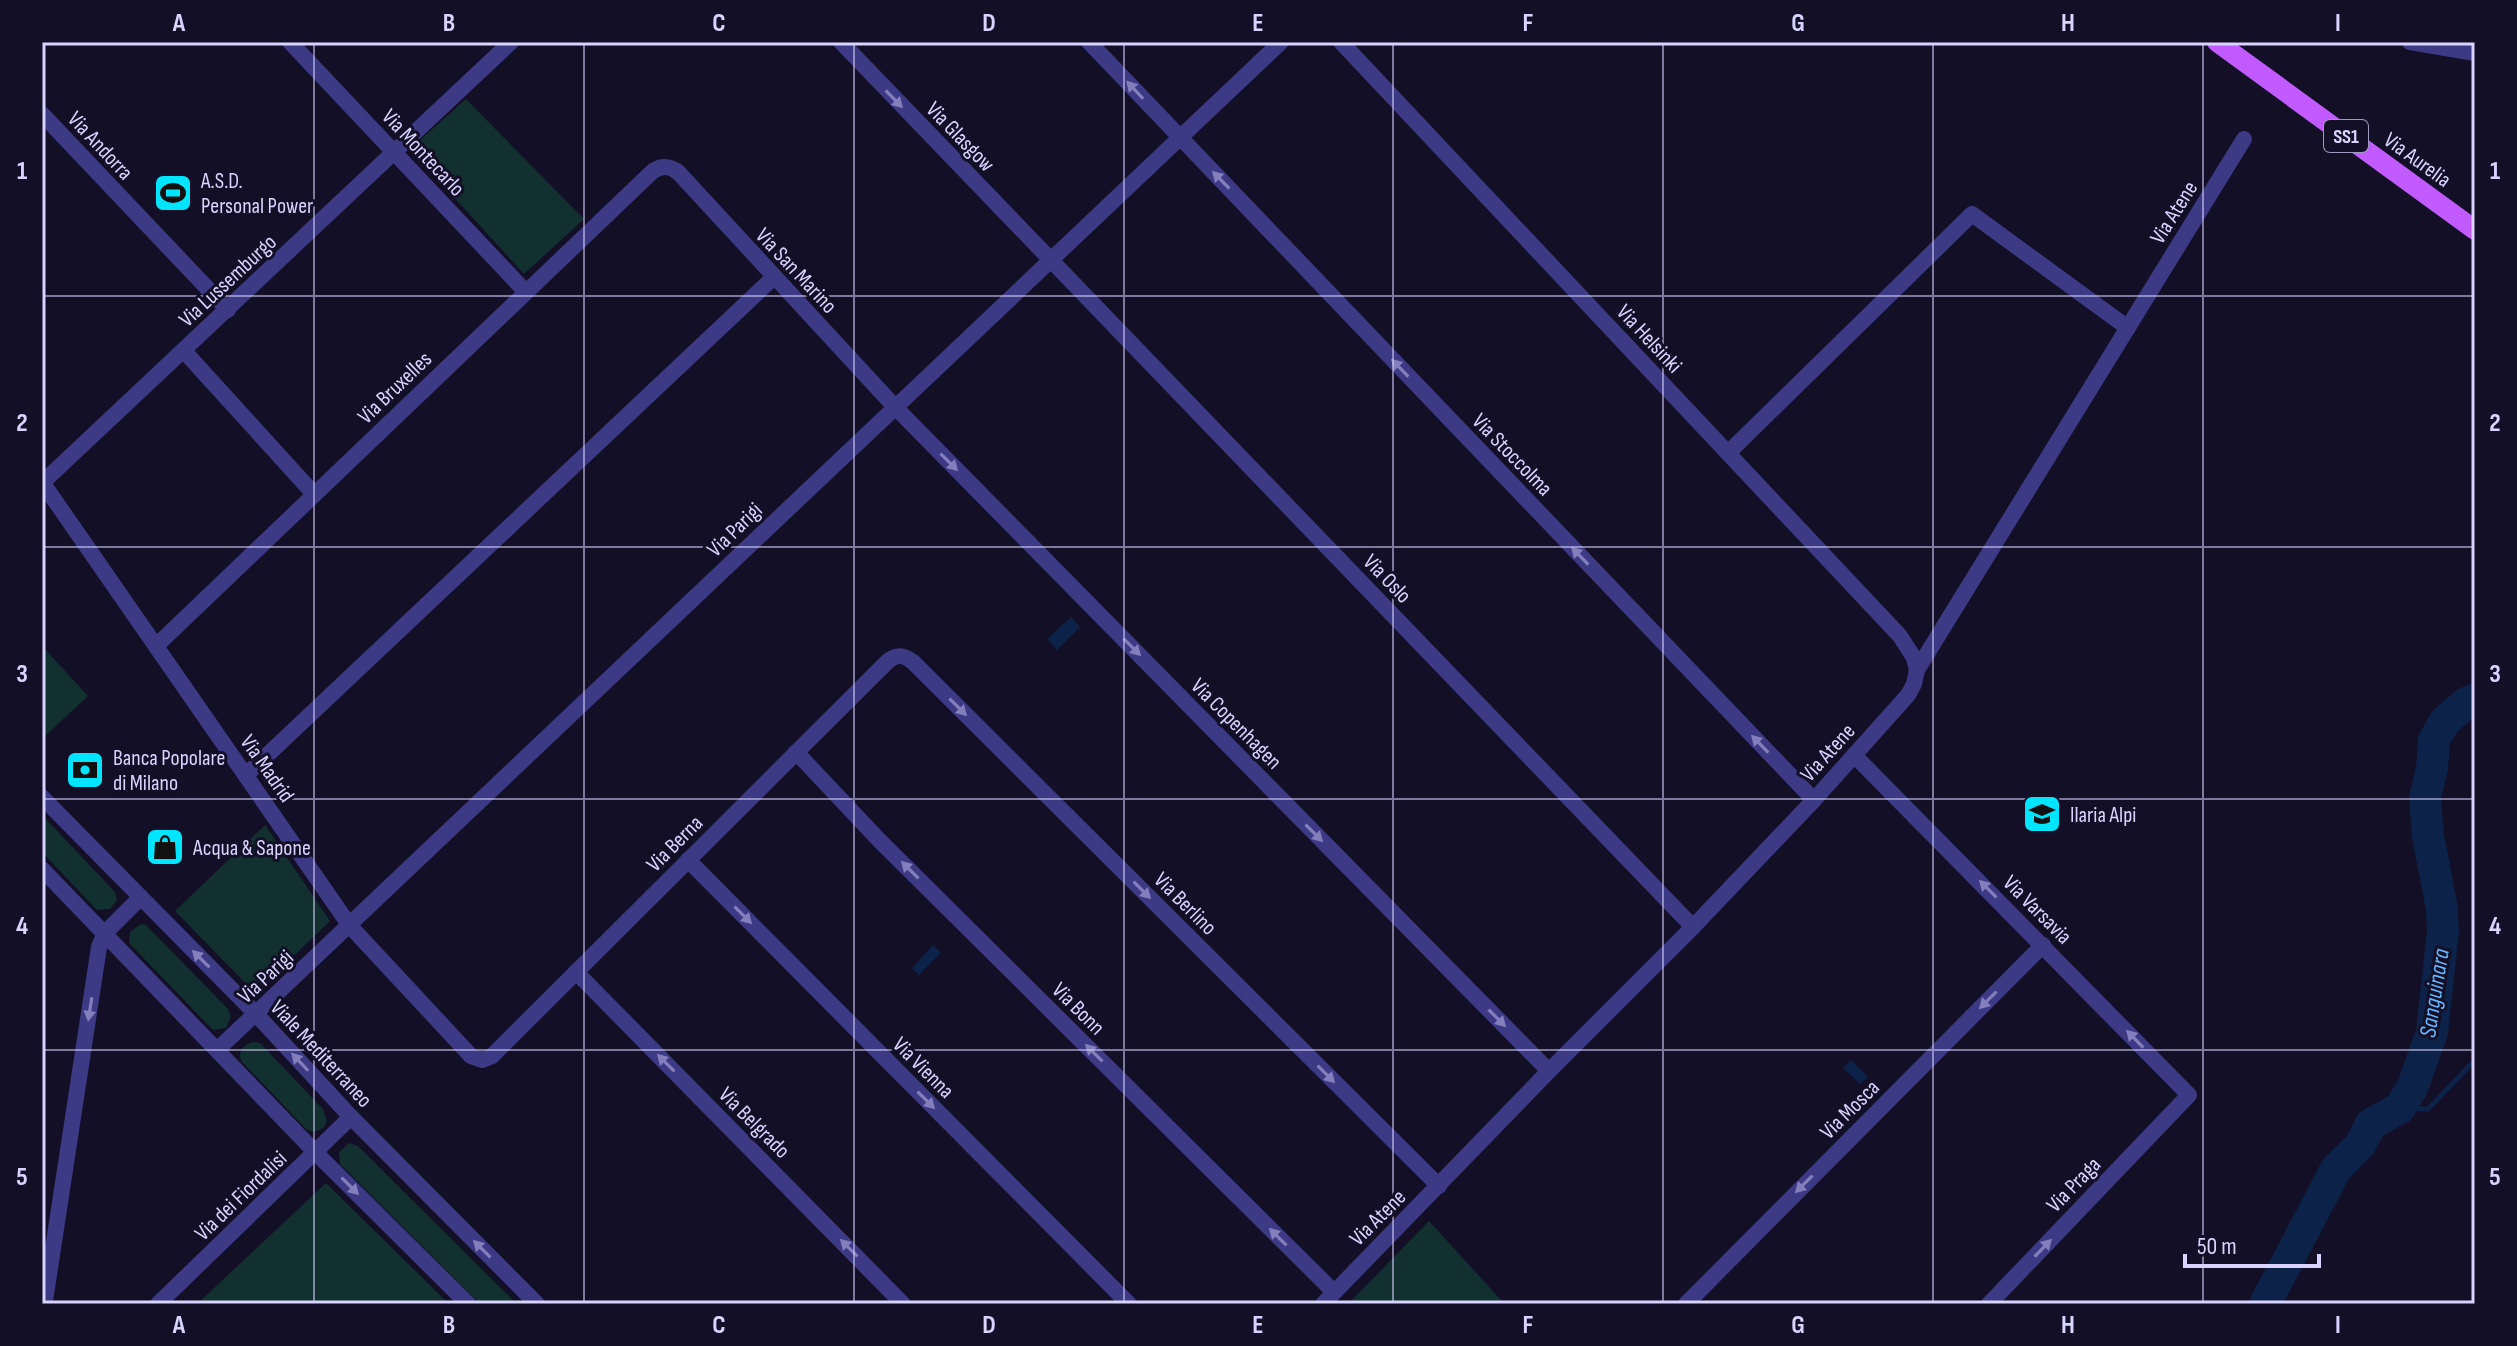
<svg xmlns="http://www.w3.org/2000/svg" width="2517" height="1346" font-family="'Sofia Sans Condensed',sans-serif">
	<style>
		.green { fill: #12302f }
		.water { fill: #0c2248 }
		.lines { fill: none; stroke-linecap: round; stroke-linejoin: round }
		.stream { stroke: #0c2248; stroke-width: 5 }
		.river { stroke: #0c2248; stroke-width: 32 }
		.minor { stroke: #3d3a85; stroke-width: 16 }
		.primary { stroke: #c25bff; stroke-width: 20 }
		.oneway { fill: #837fbc }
		.grid { fill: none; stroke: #d9d4ff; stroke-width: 2; stroke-opacity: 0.55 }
		.labels { text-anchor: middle; stroke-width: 6; stroke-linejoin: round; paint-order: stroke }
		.shield { fill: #130f26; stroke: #9e99be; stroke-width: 2 }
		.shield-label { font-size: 20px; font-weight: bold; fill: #d9d4ff }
		.street-label { font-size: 22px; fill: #d9d4ff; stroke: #130f26 }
		.poi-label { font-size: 22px; fill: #d9d4ff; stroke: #130f26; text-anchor: start }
		.water-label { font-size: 24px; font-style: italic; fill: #62b6ff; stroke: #130f26 }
		.neatline { fill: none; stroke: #d9d4ff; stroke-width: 3 }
		.grid-label { font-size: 26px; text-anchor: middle; font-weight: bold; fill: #d9d4ff }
	</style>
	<rect width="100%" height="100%" fill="#130f26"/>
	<g class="green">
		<polygon points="466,99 584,219 524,274 410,149"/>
		<polygon points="42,646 88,696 42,739"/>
		<polygon points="42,815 115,892 117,900 110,909 97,910 42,852"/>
		<polygon points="265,825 330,921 255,993 175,911"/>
		<polygon points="141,924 146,925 228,1009 231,1017 226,1028 213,1030 129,943 130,932"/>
		<path d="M 253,1042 L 260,1043 L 323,1109 L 327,1121 C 324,1131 315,1133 307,1130 L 242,1062 C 236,1052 244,1044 253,1042 Z"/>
		<polygon points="349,1143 358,1146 517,1304 480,1304 340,1164 339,1152"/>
		<polygon points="326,1183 449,1304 197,1304"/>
		<polygon points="1429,1221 1501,1300 1497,1304 1348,1304"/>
	</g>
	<g class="water">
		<polygon points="1071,617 1080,627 1057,650 1047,639"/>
		<polygon points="933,945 941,953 919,975 912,968"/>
		<polygon points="1851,1060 1868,1077 1860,1084 1843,1068"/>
	</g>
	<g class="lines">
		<polyline class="stream" points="2400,1108 2428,1109 2475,1060"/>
		<polyline class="river" points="2265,1304 2336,1169 2360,1145 2371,1124 2400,1108 2413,1086 2432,1032 2443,931 2442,909 2428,836 2425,798 2432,768 2434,740 2445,721 2466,703 2475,699"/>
		<g class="minor">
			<polyline points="290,42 525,291"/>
			<polyline points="841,42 1693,927"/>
			<polyline points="1089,42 1814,800"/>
			<polyline points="1341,42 1900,636 1914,658 1917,670"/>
			<polyline points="2410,42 2475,53"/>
			<polyline points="42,114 228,310"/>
			<polyline points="184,351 314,494"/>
			<polyline points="1728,453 1972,214 2128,328"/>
			<path d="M 42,482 L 350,926 L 471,1056 L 482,1060 L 492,1056 L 887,662 C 896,654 903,654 913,662 L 1439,1186"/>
			<polyline points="42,483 511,42"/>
			<path d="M 156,646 L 653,171 C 662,165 670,166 678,172 L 895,407 L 1549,1071"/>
			<polyline points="796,752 879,840 1334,1292"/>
			<polyline points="1854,755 2189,1095 1989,1304"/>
			<polyline points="246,775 774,277"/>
			<polyline points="42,797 256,1014 351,1117 537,1304"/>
			<polyline points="688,860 1129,1304"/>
			<polyline points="42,869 316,1153 468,1304"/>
			<polyline points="576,972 903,1304"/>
			<polyline points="218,1049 1281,42"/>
			<polyline points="45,1301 99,947 105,933 140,898"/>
			<polyline points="158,1304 351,1117"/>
			<polyline points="1323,1304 1549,1071 1693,927 1814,800 1908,695 1914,684 1917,670 2244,139"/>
			<polyline points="1686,1304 2043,945"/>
		</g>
		<polyline class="primary" points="2217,42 2475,230"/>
	</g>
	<defs><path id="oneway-solid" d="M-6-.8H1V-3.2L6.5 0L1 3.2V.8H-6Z" transform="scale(2)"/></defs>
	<g class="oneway">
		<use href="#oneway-solid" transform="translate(1135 90) rotate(-133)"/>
		<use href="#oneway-solid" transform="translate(894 99) rotate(46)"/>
		<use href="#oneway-solid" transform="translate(1221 180) rotate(-134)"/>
		<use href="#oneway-solid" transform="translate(1400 368) rotate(-134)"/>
		<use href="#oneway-solid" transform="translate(949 462) rotate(45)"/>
		<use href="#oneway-solid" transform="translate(1580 556) rotate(-134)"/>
		<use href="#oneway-solid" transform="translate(1132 647) rotate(45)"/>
		<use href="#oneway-solid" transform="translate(958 707) rotate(45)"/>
		<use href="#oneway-solid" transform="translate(1760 744) rotate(-134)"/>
		<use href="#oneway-solid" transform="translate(1314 833) rotate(45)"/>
		<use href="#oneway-solid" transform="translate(910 870) rotate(-135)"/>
		<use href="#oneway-solid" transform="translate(1988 889) rotate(-135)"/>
		<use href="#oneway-solid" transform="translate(1142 890) rotate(45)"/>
		<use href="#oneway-solid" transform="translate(743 915) rotate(45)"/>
		<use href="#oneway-solid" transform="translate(201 959) rotate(-135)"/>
		<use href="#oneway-solid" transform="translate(1988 1000) rotate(135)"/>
		<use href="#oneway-solid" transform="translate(90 1009) rotate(99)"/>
		<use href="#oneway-solid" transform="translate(1497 1018) rotate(45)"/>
		<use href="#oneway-solid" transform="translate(2135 1039) rotate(-134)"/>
		<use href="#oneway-solid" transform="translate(1094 1053) rotate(-135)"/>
		<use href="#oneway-solid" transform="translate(300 1062) rotate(-133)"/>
		<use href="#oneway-solid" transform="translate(666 1063) rotate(-135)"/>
		<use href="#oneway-solid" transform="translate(1326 1074) rotate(45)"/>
		<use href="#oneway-solid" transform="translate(926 1100) rotate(45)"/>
		<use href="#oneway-solid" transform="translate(1804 1184) rotate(135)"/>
		<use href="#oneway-solid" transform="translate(350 1186) rotate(45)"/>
		<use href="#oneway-solid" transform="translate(1278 1237) rotate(-135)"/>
		<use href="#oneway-solid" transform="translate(849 1248) rotate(-135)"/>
		<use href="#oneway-solid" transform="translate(2043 1248) rotate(-46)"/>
		<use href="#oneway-solid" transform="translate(482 1249) rotate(-135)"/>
	</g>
	<path class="grid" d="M 314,42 L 314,1304M 584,42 L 584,1304M 854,42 L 854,1304M 1124,42 L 1124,1304M 1393,42 L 1393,1304M 1663,42 L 1663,1304M 1933,42 L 1933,1304M 2203,42 L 2203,1304M 42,296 L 2475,296M 42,547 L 2475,547M 42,799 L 2475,799M 42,1050 L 2475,1050"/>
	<defs>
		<g id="stadium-square" transform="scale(2)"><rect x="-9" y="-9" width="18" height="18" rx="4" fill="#00e5ff" stroke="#130f26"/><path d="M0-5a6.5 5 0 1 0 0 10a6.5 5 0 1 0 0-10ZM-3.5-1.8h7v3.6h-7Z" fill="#111"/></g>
		<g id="bank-square" transform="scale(2)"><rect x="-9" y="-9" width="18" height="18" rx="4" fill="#00e5ff" stroke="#130f26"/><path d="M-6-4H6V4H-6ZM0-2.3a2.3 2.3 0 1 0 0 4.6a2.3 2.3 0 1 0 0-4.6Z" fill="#111"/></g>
		<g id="school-square" transform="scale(2)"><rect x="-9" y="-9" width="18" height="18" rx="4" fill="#00e5ff" stroke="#130f26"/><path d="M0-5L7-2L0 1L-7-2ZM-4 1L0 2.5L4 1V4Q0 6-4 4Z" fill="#111"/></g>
		<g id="shop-square" transform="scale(2)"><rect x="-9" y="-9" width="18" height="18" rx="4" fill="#00e5ff" stroke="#130f26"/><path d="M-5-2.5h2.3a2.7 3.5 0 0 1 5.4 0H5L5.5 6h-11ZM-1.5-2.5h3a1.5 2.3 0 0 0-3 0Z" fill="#111"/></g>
	</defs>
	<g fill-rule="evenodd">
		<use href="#stadium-square" x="173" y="193"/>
		<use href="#bank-square" x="85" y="770"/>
		<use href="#school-square" x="2042" y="814"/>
		<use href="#shop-square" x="165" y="847"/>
	</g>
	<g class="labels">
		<rect class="shield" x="2324" y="120" width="44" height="32" rx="6"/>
		<g class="shield-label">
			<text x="2346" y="143">SS1</text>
		</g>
		<g class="street-label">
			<text transform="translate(961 136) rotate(46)" y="8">Via Glasgow</text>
			<text transform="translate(101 145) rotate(47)" y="8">Via Andorra</text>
			<text transform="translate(424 152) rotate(47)" y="8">Via Montecarlo</text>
			<text transform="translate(2418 159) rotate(36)" y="8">Via Aurelia</text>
			<text transform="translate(2173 212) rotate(-58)" y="8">Via Atene</text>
			<text transform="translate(797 270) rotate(47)" y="8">Via San Marino</text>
			<text transform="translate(227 280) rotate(-43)" y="8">Via Lussemburgo</text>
			<text transform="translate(1650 338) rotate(47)" y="8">Via Helsinki</text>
			<text transform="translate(394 387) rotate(-44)" y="8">Via Bruxelles</text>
			<text transform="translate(1513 454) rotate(46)" y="8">Via Stoccolma</text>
			<text transform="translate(734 529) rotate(-44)" y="8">Via Parigi</text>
			<text transform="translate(1388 578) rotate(46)" y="8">Via Oslo</text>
			<text transform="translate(1237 723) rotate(45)" y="8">Via Copenhagen</text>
			<text transform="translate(1827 752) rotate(-48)" y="8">Via Atene</text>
			<text transform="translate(268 768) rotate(55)" y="8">Via Madrid</text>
			<text transform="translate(674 843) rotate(-45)" y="8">Via Berna</text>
			<text transform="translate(1186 903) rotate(45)" y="8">Via Berlino</text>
			<text transform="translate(2038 909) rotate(45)" y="8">Via Varsavia</text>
			<text transform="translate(265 976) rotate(-43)" y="8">Via Parigi</text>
			<text transform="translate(1079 1008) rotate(45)" y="8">Via Bonn</text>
			<text transform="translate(322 1053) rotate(47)" y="8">Viale Mediterraneo</text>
			<text transform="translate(924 1067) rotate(45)" y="8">Via Vienna</text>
			<text transform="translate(1849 1109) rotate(-45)" y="8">Via Mosca</text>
			<text transform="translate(755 1122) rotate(45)" y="8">Via Belgrado</text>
			<text transform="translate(2073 1184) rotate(-46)" y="8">Via Praga</text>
			<text transform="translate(240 1195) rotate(-44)" y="8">Via dei Fiordalisi</text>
			<text transform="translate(1377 1217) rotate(-45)" y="8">Via Atene</text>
		</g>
		<g class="poi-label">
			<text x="201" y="188">A.S.D.<tspan x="201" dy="25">Personal Power</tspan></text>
			<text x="113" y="765">Banca Popolare<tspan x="113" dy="25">di Milano</tspan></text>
			<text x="2070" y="822">Ilaria Alpi</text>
			<text x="193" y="855">Acqua &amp; Sapone</text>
		</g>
		<g class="water-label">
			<text transform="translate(2434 993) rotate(-81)" y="8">Sanguinara</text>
		</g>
	</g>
	<rect width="2517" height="1346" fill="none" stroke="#130f26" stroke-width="88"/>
	<path d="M2185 1254v12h134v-12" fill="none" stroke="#d9d4ff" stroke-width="4"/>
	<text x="2197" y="1254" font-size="24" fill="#d9d4ff" stroke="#130f26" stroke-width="6" paint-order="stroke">50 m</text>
	<rect x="44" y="44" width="2429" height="1258" class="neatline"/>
	<g class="grid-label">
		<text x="179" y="31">A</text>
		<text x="449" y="31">B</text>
		<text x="719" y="31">C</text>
		<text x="989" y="31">D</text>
		<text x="1258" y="31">E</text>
		<text x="1528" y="31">F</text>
		<text x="1798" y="31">G</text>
		<text x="2068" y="31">H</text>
		<text x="2338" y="31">I</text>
		<text x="22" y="179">1</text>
		<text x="2495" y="179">1</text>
		<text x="22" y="431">2</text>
		<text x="2495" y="431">2</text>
		<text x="22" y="682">3</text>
		<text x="2495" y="682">3</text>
		<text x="22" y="934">4</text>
		<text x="2495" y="934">4</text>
		<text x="22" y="1185">5</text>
		<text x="2495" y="1185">5</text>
		<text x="179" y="1333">A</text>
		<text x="449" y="1333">B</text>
		<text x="719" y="1333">C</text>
		<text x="989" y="1333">D</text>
		<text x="1258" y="1333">E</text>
		<text x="1528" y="1333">F</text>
		<text x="1798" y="1333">G</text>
		<text x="2068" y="1333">H</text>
		<text x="2338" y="1333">I</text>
	</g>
</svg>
